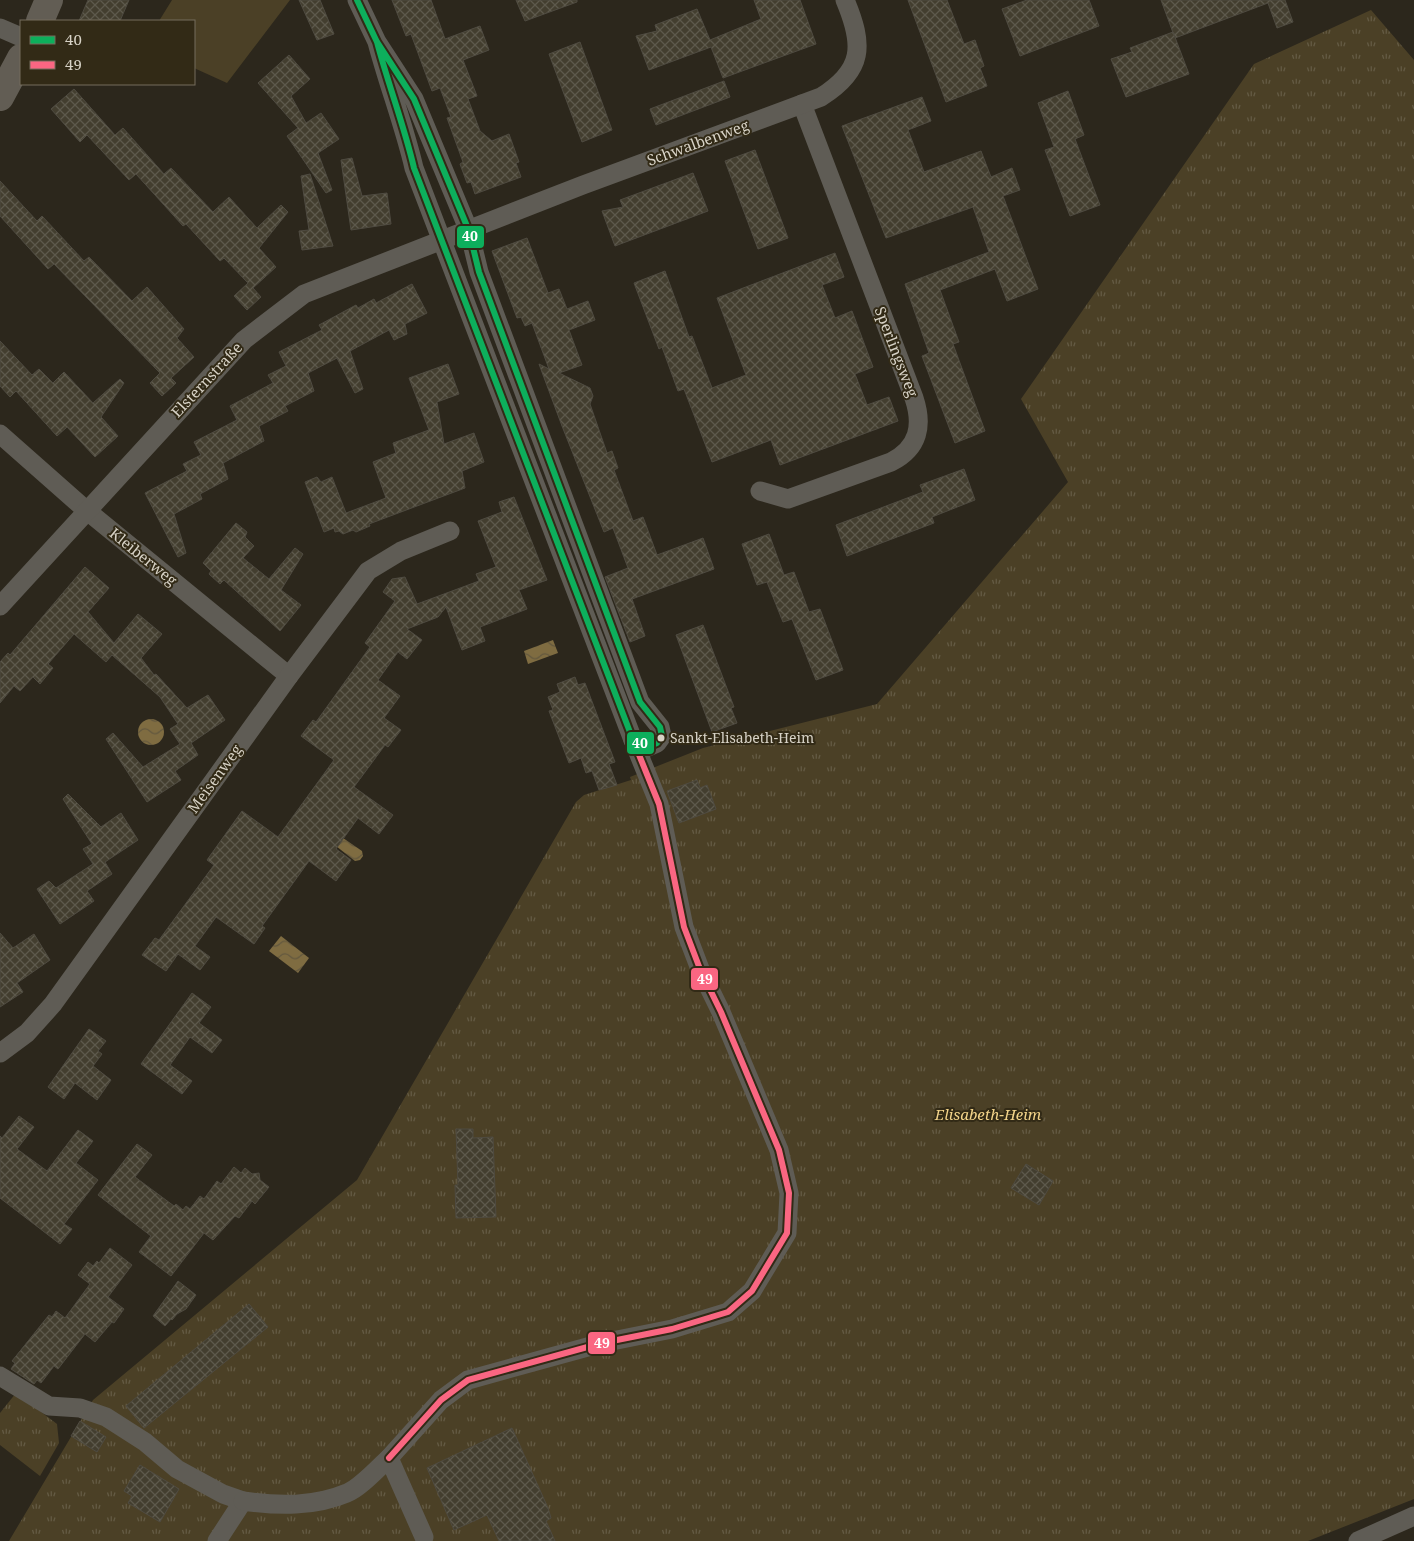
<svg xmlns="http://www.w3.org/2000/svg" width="1414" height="1541" font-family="'Noto Serif',serif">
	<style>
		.park { fill: url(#park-tufts) }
		.garden { fill: #4b4026 }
		.water { fill: url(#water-waves) }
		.building { fill: url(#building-cross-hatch); stroke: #4f4b41 }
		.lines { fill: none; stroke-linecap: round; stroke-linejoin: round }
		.street { stroke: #5f5c55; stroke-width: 19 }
		.secondary { stroke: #625d54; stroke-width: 28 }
		.bus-1-casing { stroke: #322a16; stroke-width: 10 }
		.bus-2-casing { stroke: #322a16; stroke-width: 10 }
		.bus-1 { stroke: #0daf5c; stroke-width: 6 }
		.bus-2 { stroke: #fa6682; stroke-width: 6 }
		.bus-dot { fill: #d7d2c6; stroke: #322a16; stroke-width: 2 }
		.labels { text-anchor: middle; stroke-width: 4; stroke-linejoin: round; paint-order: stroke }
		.bus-label { font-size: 14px; fill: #d7d2c6; stroke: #322a16; text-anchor: start }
		.street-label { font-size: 15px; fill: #d7d2c6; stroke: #322a16 }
		.park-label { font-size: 15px; font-style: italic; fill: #f3d48a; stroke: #322a16 }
		.line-badge { stroke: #322a16; stroke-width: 2 }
		.badge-label { font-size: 14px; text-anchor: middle; font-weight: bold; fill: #fff }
	</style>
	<defs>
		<pattern id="park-tufts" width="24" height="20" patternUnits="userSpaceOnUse" patternTransform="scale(1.25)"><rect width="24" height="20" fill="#4b4026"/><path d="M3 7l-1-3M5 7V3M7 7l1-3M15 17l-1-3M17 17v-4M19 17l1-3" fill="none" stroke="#645b44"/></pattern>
		<pattern id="water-waves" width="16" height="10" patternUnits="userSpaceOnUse" patternTransform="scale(1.25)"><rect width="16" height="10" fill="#7f6c41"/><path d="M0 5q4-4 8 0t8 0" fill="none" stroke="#63583e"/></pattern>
		<pattern id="building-cross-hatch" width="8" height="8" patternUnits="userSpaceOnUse" patternTransform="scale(1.25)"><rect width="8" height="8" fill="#433e2f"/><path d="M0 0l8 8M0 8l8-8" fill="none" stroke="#5d594c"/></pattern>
	</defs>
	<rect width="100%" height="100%" fill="#2c271c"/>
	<g class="park">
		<polygon points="1371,10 1414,60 1414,1499 1308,1541 9,1541 93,1400 357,1180 576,802 584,795 631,780 630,777 703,748 877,704 1068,482 1021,399 1254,64"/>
		<polygon points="16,1393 57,1424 59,1443 40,1476 0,1445 0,1413"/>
	</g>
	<polygon class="garden" points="172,0 290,0 227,83 194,68 194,21 159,21"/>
	<g class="water">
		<polygon points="553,640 558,653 528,664 524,651"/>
		<circle cx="151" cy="732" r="13"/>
		<polygon points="343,838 362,851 363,856 360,860 355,861 336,846"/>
		<polygon points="281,936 309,958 298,973 269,951"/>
	</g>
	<g class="building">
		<polygon points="88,0 129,0 120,21 79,21"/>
		<polygon points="299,0 320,0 334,34 317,40"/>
		<polygon points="392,0 431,0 445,39 480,26 489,50 463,60 477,96 468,99 480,131 492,141 509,134 519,162 516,163 521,177 475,194 471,182 467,183 460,164 463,162 447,118 451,117 440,88 432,91 411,34 406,36"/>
		<polygon points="516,0 577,0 577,2 525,21"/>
		<polygon points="754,0 800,0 816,44 723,78 711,47 649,70 636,36 657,31 655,25 697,9 710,40 761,19"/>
		<polygon points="908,0 947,0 964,44 975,40 984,66 980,68 987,86 946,102"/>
		<polygon points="1027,0 1089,0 1099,26 1020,56 1002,9"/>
		<polygon points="1161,0 1285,0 1293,22 1277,28 1268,3 1175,38"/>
		<polygon points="1173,32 1189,74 1126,97 1111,59 1132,52 1130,48"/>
		<polygon points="580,42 612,130 582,142 549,54"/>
		<polygon points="289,55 310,79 291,96 306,123 321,113 339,139 318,153 332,190 326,193 287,136 298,128 258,83"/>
		<polygon points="724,81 730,97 656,125 650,109"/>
		<polygon points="74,89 115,135 123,128 164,174 171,168 213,212 229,197 257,228 281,205 288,212 259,248 276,267 253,288 261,297 247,310 234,296 248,283 224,258 220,261 186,224 183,226 136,174 129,180 87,135 80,142 51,109"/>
		<polygon points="1068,91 1084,135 1075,139 1100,205 1070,216 1045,150 1054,147 1038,103"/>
		<polygon points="922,97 931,121 908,130 924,172 981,151 991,177 1012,168 1020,190 1003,196 1038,289 1007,301 995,269 940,290 959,342 953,344 985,431 955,443 922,356 929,353 905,284 989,252 973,207 886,238 842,126"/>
		<polygon points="755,150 788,238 758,249 725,161"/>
		<polygon points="352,158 362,196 387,193 391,224 351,230 341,160"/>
		<polygon points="693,173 708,211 615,246 602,211 623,207 620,200"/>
		<polygon points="310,174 333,246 302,250 299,231 309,230 301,176"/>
		<polygon points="0,181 37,221 42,216 84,261 89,257 132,301 147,287 184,329 177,338 194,357 171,378 176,383 162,396 150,383 160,373 54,264 48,269 0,216"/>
		<polygon points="527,238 548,293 559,289 567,309 588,301 595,320 569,330 582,365 559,373 590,388 593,396 590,404 607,453 612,451 618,468 614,470 633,521 643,517 657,555 703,538 714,569 632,599 645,636 630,642 605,577 628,568 613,528 604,532 562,426 539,364 549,369 532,323 525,326 521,317 517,318 492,251"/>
		<polygon points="835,253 844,277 822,285 835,318 852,311 873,367 855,374 867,405 889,397 898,421 780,465 771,440 712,462 684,389 678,391 662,347 659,349 634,283 665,271 689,337 692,336 712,388 746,375 717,298"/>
		<polygon points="412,284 427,313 405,324 407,334 394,340 389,330 350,351 363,389 355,393 337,358 308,373 314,391 285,406 288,411 259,426 264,441 223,463 228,479 200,494 202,499 174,514 186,553 178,557 145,493 187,471 183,464 201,455 194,442 237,420 230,406 273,383 268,375 286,366 279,352 322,330 319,325 356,305 358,308 374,299 376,303"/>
		<polygon points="0,341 32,375 39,369 53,383 64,372 93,403 120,379 124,383 101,417 118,436 95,457 67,427 57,436 16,391 10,397 0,386"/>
		<polygon points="448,364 459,394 437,402 444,444 474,433 484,462 462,471 465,488 369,524 370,526 356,532 353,530 343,534 339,531 335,532 334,528 324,532 305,482 317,477 321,482 332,477 346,513 386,498 373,462 396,453 393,443 429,430 409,378"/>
		<polygon points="964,469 975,500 932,517 934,523 847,556 836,525 923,492 920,485"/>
		<polygon points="514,497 547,580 519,590 527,609 480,627 485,641 462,650 446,607 438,617 407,629 422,640 407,659 398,652 378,680 400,696 384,718 401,730 388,747 385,745 354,787 393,815 379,834 358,818 336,849 351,860 336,881 309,861 262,926 265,928 254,944 216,917 195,946 210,957 200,970 178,954 166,971 142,955 155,938 159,940 214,865 207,860 242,811 278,837 334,760 301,736 313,720 316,722 370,647 365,643 395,601 383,592 392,579 405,577 417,604 479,581 476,574 496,567 478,521 502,512 499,502"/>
		<polygon points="236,523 247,532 245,537 254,546 243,558 269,579 295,548 303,554 281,590 301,605 280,631 224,580 220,584 209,574 211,571 203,563"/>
		<polygon points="769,534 784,575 794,572 809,612 820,609 843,670 816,680 792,619 783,622 767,582 757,585 742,544"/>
		<polygon points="85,567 109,588 88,612 114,643 138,614 162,634 141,658 154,675 156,674 187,708 208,695 225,720 191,743 198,755 175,771 181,780 147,802 106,739 113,733 143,767 180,744 170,729 178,724 160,697 112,655 106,662 74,634 48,664 53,668 40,684 33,677 20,691 14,686 0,703 0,662 8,653 10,655"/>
		<polygon points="703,625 734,707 731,708 737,723 712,732 676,635"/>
		<polygon points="575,677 578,685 585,683 615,762 609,764 617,785 599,790 592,771 586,773 581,758 569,763 549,711 553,710 548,697 560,692 557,684"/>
		<polygon points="697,780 700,788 707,785 716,809 679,823 667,791"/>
		<polygon points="68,794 101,827 121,813 138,840 105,862 112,874 87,891 94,901 60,924 37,889 49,881 56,888 93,864 83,849 92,844 63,799"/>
		<polygon points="0,933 13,948 34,934 50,960 17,983 23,992 0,1007"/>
		<polygon points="192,993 211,1007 199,1023 222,1040 212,1053 190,1037 170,1065 192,1081 182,1094 141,1064"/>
		<polygon points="89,1029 106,1041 98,1051 102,1054 93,1066 111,1080 97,1100 75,1083 64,1099 48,1087"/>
		<polygon points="19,1116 34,1127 17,1149 47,1171 78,1130 93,1141 76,1163 98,1180 64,1224 72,1229 60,1244 0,1198 0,1136 2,1138"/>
		<polygon points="456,1129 473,1129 473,1138 493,1137 496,1217 456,1218 455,1185 458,1185"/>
		<polygon points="137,1144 152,1155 135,1177 174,1206 176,1204 183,1210 186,1206 190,1209 200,1196 204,1199 217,1181 221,1184 234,1167 241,1173 245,1168 252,1174 259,1173 260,1180 269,1187 255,1204 252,1201 239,1218 235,1216 213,1240 204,1233 171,1276 139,1252 151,1236 98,1195"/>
		<polygon points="1026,1164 1053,1181 1039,1205 1011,1188"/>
		<polygon points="110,1248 132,1265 108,1297 124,1309 114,1323 112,1322 95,1342 85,1334 58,1369 54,1366 41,1383 37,1380 34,1384 11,1369 15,1363 12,1361 49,1315 52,1317 56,1311 65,1318 90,1284 78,1275 88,1262 93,1266 97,1261 99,1263"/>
		<polygon points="178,1281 196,1295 186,1309 177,1314 172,1320 171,1319 165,1326 153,1316"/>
		<polygon points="249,1304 268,1327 144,1428 126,1406"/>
		<polygon points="80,1421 106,1437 97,1452 71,1436"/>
		<polygon points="512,1428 548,1508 551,1518 546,1521 555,1541 499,1541 487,1515 454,1530 427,1468"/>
		<polygon points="140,1465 179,1489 160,1522 128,1503 132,1496 124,1491"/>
	</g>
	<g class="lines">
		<g class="street">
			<path d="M 357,0 L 377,42 L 414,99 L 469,231 L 479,272 L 640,702 L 660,727 L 662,736 L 657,743 L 648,747 L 633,740 L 414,168 C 404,125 388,84 377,42"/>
			<polyline points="0,28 21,37"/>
			<polyline points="0,434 86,510 289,676"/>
			<path d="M 760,491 L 788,499 L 891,462 C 919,448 923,425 914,398 L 802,104"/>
			<path d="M 0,606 L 244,340 L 304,294 L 583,185 L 821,97 C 864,70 864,45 845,0"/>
			<polyline points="0,1053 27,1033 53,1004 289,676 368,571 401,551 450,531"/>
			<polyline points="0,1376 49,1406 80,1408 106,1417 145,1442 177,1469 223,1494 243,1501 217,1541"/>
			<polyline points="389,1458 441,1400 468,1380 602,1343 672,1329 728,1312 752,1291 787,1233 789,1193 779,1150 721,1012 700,969 684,927 659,804 633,740"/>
			<path d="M 243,1501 C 278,1506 314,1507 347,1493 C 360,1488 378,1468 389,1458 L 424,1537"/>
			<polyline points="1358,1541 1414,1516"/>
		</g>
		<g class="secondary">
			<polyline points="40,21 49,0"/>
			<polyline points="0,97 21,58"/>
		</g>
		<g class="bus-1-casing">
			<path id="bus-1" d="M 357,0 L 377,42 L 414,99 L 469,231 L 479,272 L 640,702 L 660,727 L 662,736 L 657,743 L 648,747 L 633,740 L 414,168 C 404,125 388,84 377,42"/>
		</g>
		<g class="bus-2-casing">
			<polyline id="bus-2" points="389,1458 441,1400 468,1380 602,1343 672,1329 728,1312 752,1291 787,1233 789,1193 779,1150 721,1012 700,969 684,927 659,804 633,740"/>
		</g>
		<use href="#bus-1" class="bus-1"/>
		<use href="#bus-2" class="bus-2"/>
	</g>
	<circle class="bus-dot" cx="661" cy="738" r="4.5"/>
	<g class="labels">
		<g class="bus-label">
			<text x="670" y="743">Sankt-Elisabeth-Heim</text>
		</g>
		<g class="street-label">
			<text transform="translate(698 143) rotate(-20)" y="5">Schwalbenweg</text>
			<text transform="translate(896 352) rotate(69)" y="5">Sperlingsweg</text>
			<text transform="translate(207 380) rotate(-47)" y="5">Elsternstraße</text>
			<text transform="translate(143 557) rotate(39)" y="5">Kleiberweg</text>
			<text transform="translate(215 779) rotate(-54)" y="5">Meisenweg</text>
		</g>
		<g class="park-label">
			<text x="988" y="1120">Elisabeth-Heim</text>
		</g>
	</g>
	<g class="line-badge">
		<rect x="456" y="225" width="29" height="24" rx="5" fill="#0daf5c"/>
		<rect x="626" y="731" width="29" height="24" rx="5" fill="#0daf5c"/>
		<rect x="690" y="967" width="29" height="24" rx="5" fill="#fa6682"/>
		<rect x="587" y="1331" width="29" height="24" rx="5" fill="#fa6682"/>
	</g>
	<g class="badge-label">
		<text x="470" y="241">40</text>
		<text x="640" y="748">40</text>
		<text x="705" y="984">49</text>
		<text x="602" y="1348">49</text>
	</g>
	<rect x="20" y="20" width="175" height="65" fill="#322a16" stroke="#746d5c"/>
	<rect x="30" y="36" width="25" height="8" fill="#0daf5c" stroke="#746d5c"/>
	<text x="65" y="45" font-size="15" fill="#d7d2c6">40</text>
	<rect x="30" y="61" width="25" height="8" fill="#fa6682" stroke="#746d5c"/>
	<text x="65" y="70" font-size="15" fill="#d7d2c6">49</text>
</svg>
